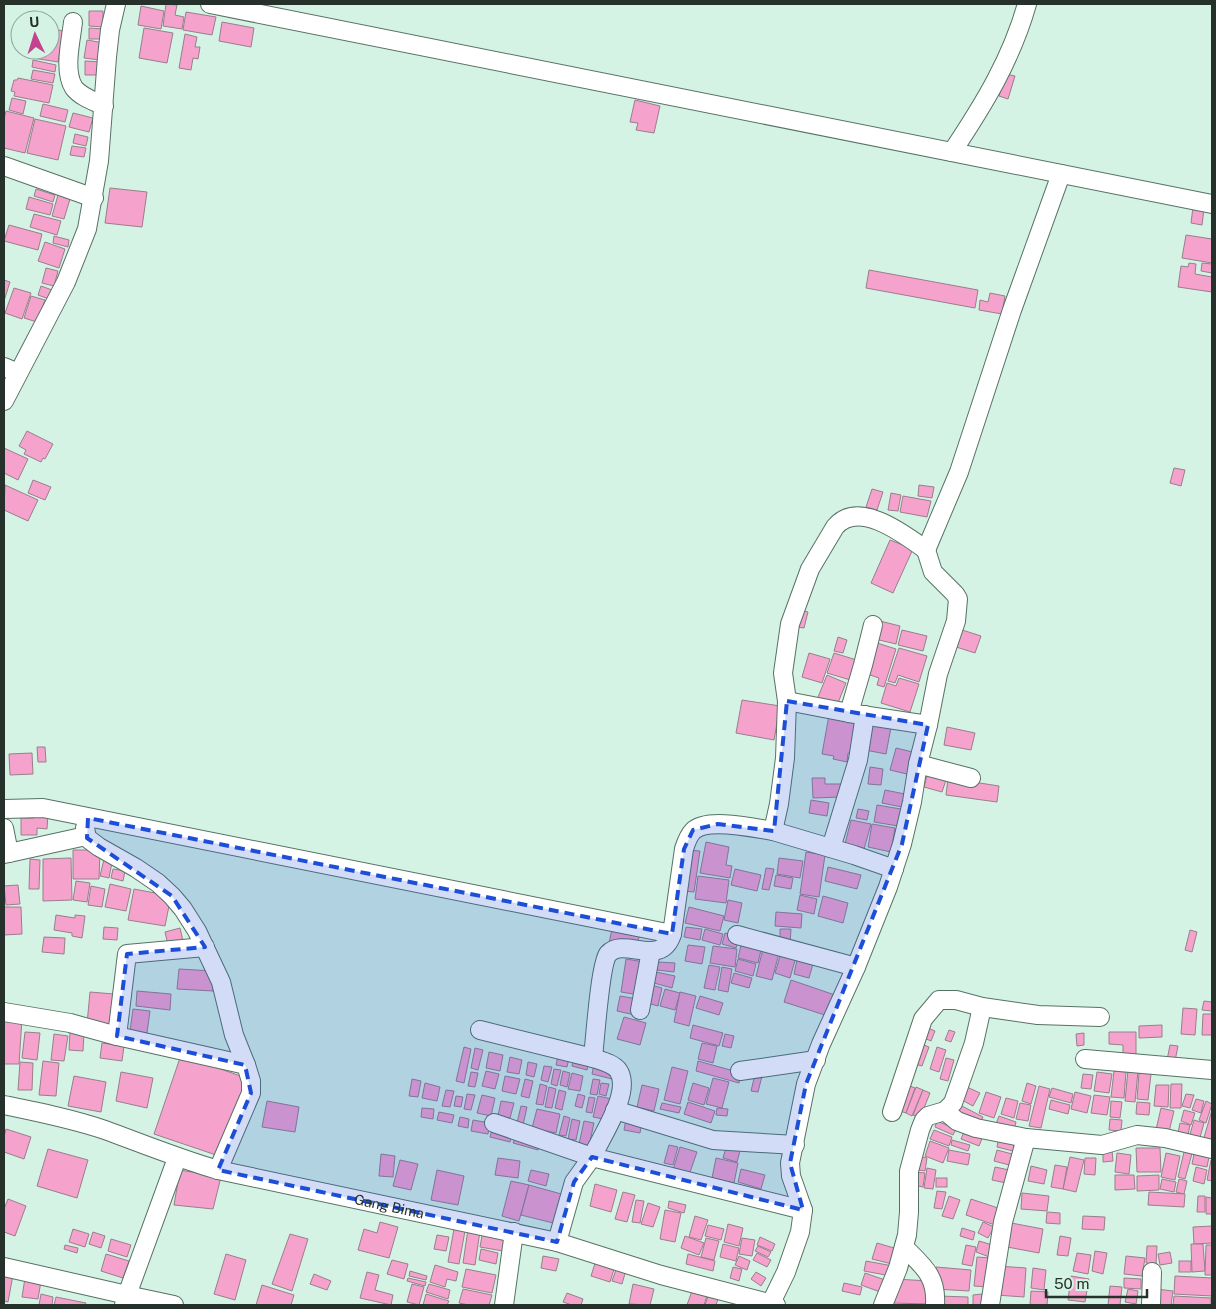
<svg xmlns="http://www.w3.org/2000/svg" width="1216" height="1309" font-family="'Public Sans',sans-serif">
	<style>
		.building { fill: #f5a3cd; stroke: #997e8b }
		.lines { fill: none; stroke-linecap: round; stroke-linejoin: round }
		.minor-casing { stroke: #577265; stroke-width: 20 }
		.minor { stroke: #fff; stroke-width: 18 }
		.marked { fill: #1d4ed8; fill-opacity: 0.2; stroke: #1d4ed8; stroke-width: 4; stroke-dasharray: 10 6; stroke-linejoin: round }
		.labels { text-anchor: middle; stroke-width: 4; stroke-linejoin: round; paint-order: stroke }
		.street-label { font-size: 14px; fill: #26312c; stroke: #d5f3e4 }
	</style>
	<rect width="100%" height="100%" fill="#d5f3e4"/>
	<g class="building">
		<polygon points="166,4 177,5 175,15 184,17 182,29 163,26"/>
		<polygon points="141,6 164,11 161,29 138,25"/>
		<polygon points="89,11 103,11 103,27 89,26"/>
		<polygon points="186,12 216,17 212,35 183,30"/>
		<polygon points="222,22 254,28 251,47 219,41"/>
		<polygon points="50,28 63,31 58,62 33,58 34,50 50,50"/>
		<polygon points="89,28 104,29 103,39 89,39"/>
		<polygon points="144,28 173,33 167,63 139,58"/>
		<polygon points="185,34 197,37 195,47 200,47 198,59 193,58 191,70 179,68"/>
		<polygon points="87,40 104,43 100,60 84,58"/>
		<polygon points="33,60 56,65 55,72 32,67"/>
		<polygon points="85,61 101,62 100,75 85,75"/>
		<polygon points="33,70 55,74 53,83 31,79"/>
		<polygon points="1006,74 1015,76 1008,99 999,96"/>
		<polygon points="18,78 53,85 49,103 14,96 15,92 11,91 14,80 17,80"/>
		<polygon points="12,98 26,101 23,114 9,110"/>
		<polygon points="635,100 660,106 654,133 636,130 638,123 630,122"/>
		<polygon points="43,104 68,110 65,122 40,116"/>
		<polygon points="6,111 34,118 25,153 4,148 4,119"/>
		<polygon points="73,113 93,118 89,132 69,127"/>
		<polygon points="35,119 66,126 58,160 27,153"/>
		<polygon points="75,134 88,137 86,146 73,143"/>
		<polygon points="72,146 86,148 84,157 70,155"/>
		<polygon points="110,188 147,192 142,227 105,223"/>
		<polygon points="36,189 55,195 53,202 34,196"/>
		<polygon points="58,195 70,199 64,219 52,216"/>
		<polygon points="29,197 53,204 50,215 26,209"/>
		<polygon points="1193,207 1204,209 1202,225 1191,223"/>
		<polygon points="34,214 61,221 57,235 30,227"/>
		<polygon points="9,225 42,234 38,250 4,241"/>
		<polygon points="1186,235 1212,239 1212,263 1182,258"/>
		<polygon points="54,236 69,240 68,247 53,243"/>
		<polygon points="45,242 65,249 59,268 38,261"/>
		<polygon points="1189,263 1196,264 1195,274 1212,277 1212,292 1178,287 1181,266 1188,267"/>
		<polygon points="1202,263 1212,264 1212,273 1201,271"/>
		<polygon points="46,268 58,271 54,286 42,283"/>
		<polygon points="869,270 978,290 975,308 866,288"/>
		<polygon points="4,280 10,282 4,301"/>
		<polygon points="41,286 52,290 49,299 38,295"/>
		<polygon points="14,288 31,293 22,319 5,313"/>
		<polygon points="990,293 1005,296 1002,314 979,310 980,300 988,302"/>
		<polygon points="31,296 45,300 37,322 24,318"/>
		<polygon points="27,431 53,444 45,459 43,458 41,462 24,454 26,450 19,446"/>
		<polygon points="4,448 28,459 18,480 4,473"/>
		<polygon points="1174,468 1185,470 1181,486 1170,483"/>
		<polygon points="33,480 51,487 45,500 28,493"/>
		<polygon points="5,485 38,500 28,521 4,510"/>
		<polygon points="919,485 934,487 932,498 918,496"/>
		<polygon points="872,489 883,492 877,510 866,507"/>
		<polygon points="891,493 901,495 898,511 888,510"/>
		<polygon points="903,496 931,501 927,517 900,512"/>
		<polygon points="890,540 913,549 893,593 871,583"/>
		<polygon points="801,610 808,612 804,628 797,627"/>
		<polygon points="880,621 900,626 896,644 875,639"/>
		<polygon points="956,628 981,636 975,653 950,645"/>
		<polygon points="902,630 927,636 923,651 898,645"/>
		<polygon points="838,637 847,640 843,653 834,651"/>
		<polygon points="874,642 896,649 884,687 877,685 879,678 864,673"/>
		<polygon points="899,648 927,656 919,682 898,675 895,683 888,681"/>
		<polygon points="809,653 830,659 822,683 802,677"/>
		<polygon points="834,653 863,662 857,682 827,673"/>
		<polygon points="827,675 846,683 835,710 816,702"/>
		<polygon points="899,678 919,684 910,712 881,703 887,683 896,686"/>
		<polygon points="742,700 780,706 774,740 736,733"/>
		<polygon points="829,715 864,721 858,755 848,753 847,762 833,759 834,756 822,754"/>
		<polygon points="866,717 892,722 886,754 860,749"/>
		<polygon points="947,727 975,733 971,750 944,745"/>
		<polygon points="37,747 45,747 46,762 38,762"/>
		<polygon points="896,748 917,753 911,775 890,770"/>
		<polygon points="32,753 33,774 10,775 9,754"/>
		<polygon points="870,767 883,769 881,785 868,784"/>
		<polygon points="928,772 947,777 942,792 924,787"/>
		<polygon points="812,778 825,778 825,784 841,784 841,797 813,798"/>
		<polygon points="948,778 999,786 997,802 946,795"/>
		<polygon points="885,790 910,795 907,808 882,803"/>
		<polygon points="811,800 829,803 827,816 809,813"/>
		<polygon points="877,805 901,809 898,826 874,822"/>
		<polygon points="858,809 869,811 867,820 856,818"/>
		<polygon points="34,813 48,814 47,829 37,828 37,835 21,835 21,818 34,818"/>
		<polygon points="851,820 871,824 863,853 844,848"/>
		<polygon points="872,824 895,828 891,852 868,847"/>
		<polygon points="706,842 729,847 726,865 732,866 730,878 700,873"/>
		<polygon points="73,850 100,850 99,879 73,879"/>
		<polygon points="688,850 700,851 694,892 683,891"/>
		<polygon points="806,852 825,855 819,897 800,894"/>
		<polygon points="105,855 113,857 109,878 100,876"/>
		<polygon points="71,858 72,900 43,901 43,859"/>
		<polygon points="779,858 803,861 800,878 777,874"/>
		<polygon points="30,859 40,860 39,889 29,889"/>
		<polygon points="828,867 861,875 857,889 825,881"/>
		<polygon points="766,868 774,869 769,890 762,889"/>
		<polygon points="113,869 125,871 123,881 111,878"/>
		<polygon points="735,869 761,875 757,891 731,885"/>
		<polygon points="776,875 793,878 791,889 774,886"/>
		<polygon points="698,876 729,880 726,903 695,899"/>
		<polygon points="76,881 90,883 87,902 73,900"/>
		<polygon points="110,884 131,889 126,911 105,907"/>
		<polygon points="18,885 20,904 6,905 4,886"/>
		<polygon points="91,886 105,889 102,907 88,905"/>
		<polygon points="134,889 171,896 165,926 128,920"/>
		<polygon points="800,895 817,899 814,914 797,910"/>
		<polygon points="823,896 848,903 843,923 818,916"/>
		<polygon points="728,900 742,903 738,923 724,920"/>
		<polygon points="4,907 21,907 22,934 4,935"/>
		<polygon points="689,907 724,916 720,931 685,923"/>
		<polygon points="776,912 802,914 801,928 775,926"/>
		<polygon points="56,915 75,918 75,915 85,916 82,938 72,936 72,933 54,930"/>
		<polygon points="613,924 642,931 635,947 608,948"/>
		<polygon points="104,927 118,928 117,940 103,939"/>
		<polygon points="686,927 702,929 700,940 684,937"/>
		<polygon points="180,928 183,941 168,945 165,932"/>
		<polygon points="705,929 723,934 720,945 702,940"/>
		<polygon points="780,929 791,929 790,944 780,944"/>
		<polygon points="1190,930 1197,932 1192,952 1185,950"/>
		<polygon points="725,933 739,937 736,948 722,944"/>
		<polygon points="44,937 65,938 64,954 42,952"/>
		<polygon points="688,945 705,947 702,964 685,961"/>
		<polygon points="741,945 761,950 758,963 738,958"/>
		<polygon points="713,946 737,949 735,967 710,963"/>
		<polygon points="763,949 779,953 772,980 756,976"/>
		<polygon points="781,953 796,957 790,978 775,973"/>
		<polygon points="626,959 644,962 639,995 621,992"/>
		<polygon points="738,959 756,964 753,976 735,971"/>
		<polygon points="797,960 813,964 809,978 794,974"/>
		<polygon points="658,962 675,963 674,972 657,970"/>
		<polygon points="709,965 720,967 715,990 704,988"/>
		<polygon points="722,967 732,969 728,992 718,990"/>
		<polygon points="179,969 214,971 213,991 177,989"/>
		<polygon points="656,972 675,976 672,988 654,983"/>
		<polygon points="734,973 752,978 749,988 731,983"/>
		<polygon points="791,980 835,995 828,1016 784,1002"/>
		<polygon points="648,984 662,988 658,1006 644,1002"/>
		<polygon points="665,989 680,993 675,1010 660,1006"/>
		<polygon points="137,991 171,994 170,1010 136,1006"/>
		<polygon points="90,992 114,994 111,1026 87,1024"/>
		<polygon points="680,992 696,996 689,1026 674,1022"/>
		<polygon points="620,996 638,999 635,1015 617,1011"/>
		<polygon points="700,996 723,1003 719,1015 696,1008"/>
		<polygon points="1204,1001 1212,1002 1212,1011 1202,1010"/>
		<polygon points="1183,1008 1197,1009 1195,1035 1181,1034"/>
		<polygon points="133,1009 150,1011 147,1033 130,1031"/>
		<polygon points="1203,1014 1212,1014 1212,1035 1202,1035"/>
		<polygon points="624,1017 646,1023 640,1045 617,1039"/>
		<polygon points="4,1019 22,1019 19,1064 4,1064"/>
		<polygon points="693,1025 723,1033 719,1046 690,1038"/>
		<polygon points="1162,1025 1162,1037 1139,1038 1139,1026"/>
		<polygon points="928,1028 935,1031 931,1041 924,1038"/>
		<polygon points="949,1030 955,1032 951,1042 945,1040"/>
		<polygon points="25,1032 40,1033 37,1060 22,1058"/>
		<polygon points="70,1032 84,1033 83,1051 69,1050"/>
		<polygon points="1109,1032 1136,1032 1136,1056 1123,1055 1123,1045 1109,1044"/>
		<polygon points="1084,1033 1084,1045 1077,1046 1076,1034"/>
		<polygon points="54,1034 68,1036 64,1061 51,1060"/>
		<polygon points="725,1034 734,1036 731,1048 722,1046"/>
		<polygon points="102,1043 124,1046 122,1061 100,1058"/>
		<polygon points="702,1043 717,1046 713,1063 698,1059"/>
		<polygon points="922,1044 929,1047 922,1066 915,1064"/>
		<polygon points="1170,1045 1178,1046 1175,1061 1167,1060"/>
		<polygon points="464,1047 471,1049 464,1083 456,1081"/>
		<polygon points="937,1047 946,1050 939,1072 930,1069"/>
		<polygon points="475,1048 483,1050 478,1070 471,1068"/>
		<polygon points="559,1051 570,1054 567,1067 556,1065"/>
		<polygon points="489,1052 503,1055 500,1071 486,1068"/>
		<polygon points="181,1055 249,1079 222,1157 154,1134"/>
		<polygon points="574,1055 590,1058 587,1070 572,1066"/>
		<polygon points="510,1057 522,1060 519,1074 507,1072"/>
		<polygon points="946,1058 954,1060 948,1081 940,1079"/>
		<polygon points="43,1061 59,1063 56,1096 39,1095"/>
		<polygon points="698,1061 741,1073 739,1083 696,1071"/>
		<polygon points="20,1062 33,1063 32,1090 18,1090"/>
		<polygon points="528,1062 537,1064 534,1077 526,1075"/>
		<polygon points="594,1064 613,1070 612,1079 592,1074"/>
		<polygon points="544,1066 552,1067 548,1082 541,1080"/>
		<polygon points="672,1067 688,1071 680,1104 664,1100"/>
		<polygon points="554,1069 561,1070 557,1086 551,1084"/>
		<polygon points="756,1070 763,1072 758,1092 751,1091"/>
		<polygon points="1128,1070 1138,1071 1135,1102 1125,1101"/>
		<polygon points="486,1071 499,1074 495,1089 482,1086"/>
		<polygon points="563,1071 570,1073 567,1087 560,1085"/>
		<polygon points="1114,1071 1126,1072 1124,1098 1111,1097"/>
		<polygon points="121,1072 153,1078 147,1108 116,1101"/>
		<polygon points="471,1072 478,1073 475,1087 468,1086"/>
		<polygon points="1097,1072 1112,1074 1109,1093 1094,1091"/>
		<polygon points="572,1073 583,1076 580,1091 568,1089"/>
		<polygon points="1139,1073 1151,1074 1148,1100 1137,1099"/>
		<polygon points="1083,1074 1093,1075 1091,1089 1081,1088"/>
		<polygon points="74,1076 106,1082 101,1112 68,1106"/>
		<polygon points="505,1076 520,1079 516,1094 502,1091"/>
		<polygon points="713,1078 729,1082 722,1108 706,1104"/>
		<polygon points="412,1079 421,1081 418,1097 409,1096"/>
		<polygon points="525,1079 533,1081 529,1098 521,1096"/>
		<polygon points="593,1079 600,1080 597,1095 590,1094"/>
		<polygon points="425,1083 440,1087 437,1101 422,1098"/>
		<polygon points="601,1083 609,1084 606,1096 599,1094"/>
		<polygon points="693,1083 709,1088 704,1105 688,1100"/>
		<polygon points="1027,1083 1036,1086 1031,1104 1022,1101"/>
		<polygon points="540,1084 547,1086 543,1105 536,1104"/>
		<polygon points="1171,1084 1182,1084 1181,1108 1170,1108"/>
		<polygon points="642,1085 659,1089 654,1111 637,1107"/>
		<polygon points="907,1085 915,1088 906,1113 897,1110"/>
		<polygon points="1156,1085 1169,1085 1168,1107 1154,1106"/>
		<polygon points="1039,1086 1050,1089 1041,1128 1029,1126"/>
		<polygon points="549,1087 556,1089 552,1108 545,1107"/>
		<polygon points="916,1087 923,1090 912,1116 906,1113"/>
		<polygon points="967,1087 980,1093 973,1106 960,1099"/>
		<polygon points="1052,1088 1073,1094 1071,1103 1049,1097"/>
		<polygon points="446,1090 454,1091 450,1107 442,1106"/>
		<polygon points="559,1090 566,1092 562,1110 555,1108"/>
		<polygon points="923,1090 930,1093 920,1118 913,1115"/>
		<polygon points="986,1092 1001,1097 994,1118 979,1113"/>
		<polygon points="1075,1092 1091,1096 1087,1113 1071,1109"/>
		<polygon points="467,1094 475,1095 471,1110 464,1109"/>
		<polygon points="578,1094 585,1096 582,1108 575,1106"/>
		<polygon points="1186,1094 1194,1095 1190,1108 1182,1106"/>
		<polygon points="482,1095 495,1098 491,1116 477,1113"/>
		<polygon points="1094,1095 1110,1097 1107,1115 1091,1113"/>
		<polygon points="456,1096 463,1097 461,1107 454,1106"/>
		<polygon points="598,1096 612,1099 608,1120 593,1117"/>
		<polygon points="589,1097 595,1098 592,1113 586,1112"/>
		<polygon points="1006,1098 1018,1101 1014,1118 1001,1114"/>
		<polygon points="1196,1099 1204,1101 1201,1113 1192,1110"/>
		<polygon points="1051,1100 1070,1105 1068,1114 1049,1109"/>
		<polygon points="267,1101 299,1107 295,1132 262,1127"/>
		<polygon points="501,1101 514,1103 510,1118 498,1116"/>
		<polygon points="1111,1101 1122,1102 1120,1118 1110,1117"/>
		<polygon points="1206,1101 1212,1104 1206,1123 1199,1120"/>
		<polygon points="688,1102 715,1111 711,1123 684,1114"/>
		<polygon points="1137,1102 1150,1103 1149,1115 1136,1114"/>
		<polygon points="662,1103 681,1107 679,1113 660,1109"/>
		<polygon points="1020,1103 1031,1105 1028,1121 1016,1119"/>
		<polygon points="960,1105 983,1117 977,1128 955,1116"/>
		<polygon points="521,1106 527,1107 523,1125 517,1123"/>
		<polygon points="422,1108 434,1109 433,1119 421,1117"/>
		<polygon points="717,1108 728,1109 727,1116 716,1115"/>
		<polygon points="1161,1108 1174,1111 1168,1136 1155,1134"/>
		<polygon points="537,1109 560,1114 556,1133 532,1128"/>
		<polygon points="1184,1110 1195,1113 1191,1125 1181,1121"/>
		<polygon points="1212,1110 1212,1143 1203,1141"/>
		<polygon points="439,1112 454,1115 452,1123 437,1120"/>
		<polygon points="564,1116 570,1118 566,1136 559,1135"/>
		<polygon points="999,1116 1016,1122 1014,1130 996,1124"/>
		<polygon points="460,1117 469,1119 468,1128 458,1126"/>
		<polygon points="572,1119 580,1121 576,1140 568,1139"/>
		<polygon points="626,1119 642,1122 640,1133 624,1130"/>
		<polygon points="1110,1119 1122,1120 1121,1131 1109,1130"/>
		<polygon points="473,1120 490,1123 488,1134 471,1131"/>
		<polygon points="1194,1120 1204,1123 1199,1141 1189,1138"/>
		<polygon points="584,1121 594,1123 589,1146 579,1144"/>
		<polygon points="937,1121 956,1129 953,1135 935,1127"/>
		<polygon points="1180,1123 1190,1125 1187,1140 1177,1138"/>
		<polygon points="966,1127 984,1134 979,1146 961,1139"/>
		<polygon points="6,1129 31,1137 24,1159 4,1152 4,1137"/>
		<polygon points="492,1130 512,1135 510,1142 490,1137"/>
		<polygon points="934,1130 952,1137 949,1146 930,1139"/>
		<polygon points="516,1136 541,1143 538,1150 513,1143"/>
		<polygon points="999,1136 1015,1139 1013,1151 997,1147"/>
		<polygon points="952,1140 970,1145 968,1151 951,1145"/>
		<polygon points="930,1141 949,1148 943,1163 925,1156"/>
		<polygon points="727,1144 741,1147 737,1162 723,1158"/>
		<polygon points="669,1145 678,1147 673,1165 664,1163"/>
		<polygon points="680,1147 697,1152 688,1178 672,1173"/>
		<polygon points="1136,1148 1160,1148 1161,1172 1137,1172"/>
		<polygon points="1185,1148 1193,1150 1185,1179 1178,1177"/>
		<polygon points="48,1149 88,1160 77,1198 37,1186"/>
		<polygon points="949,1150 970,1154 968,1165 947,1161"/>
		<polygon points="997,1150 1016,1155 1013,1166 994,1161"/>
		<polygon points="1112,1150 1113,1161 1103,1162 1103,1151"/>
		<polygon points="1117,1153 1131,1155 1129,1174 1115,1172"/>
		<polygon points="1166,1153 1180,1156 1175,1180 1161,1177"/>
		<polygon points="381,1154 395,1156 393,1177 379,1176"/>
		<polygon points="1194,1154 1209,1157 1207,1167 1192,1164"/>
		<polygon points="915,1155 927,1158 925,1171 912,1169"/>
		<polygon points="1070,1157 1084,1160 1076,1192 1063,1189"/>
		<polygon points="498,1158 520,1161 518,1178 495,1175"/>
		<polygon points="716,1158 738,1163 734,1183 712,1178"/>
		<polygon points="1085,1158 1096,1158 1095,1175 1084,1174"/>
		<polygon points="400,1160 418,1164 411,1190 393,1186"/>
		<polygon points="1211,1160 1212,1160 1212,1181 1207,1180"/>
		<polygon points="1055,1165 1067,1167 1063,1189 1051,1187"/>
		<polygon points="1031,1166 1047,1170 1044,1184 1028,1181"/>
		<polygon points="995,1167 1014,1171 1011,1184 992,1180"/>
		<polygon points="1196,1167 1207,1170 1204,1184 1193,1181"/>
		<polygon points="927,1168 936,1170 933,1189 924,1188"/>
		<polygon points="741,1169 765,1175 761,1189 738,1182"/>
		<polygon points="180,1170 221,1177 213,1209 174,1205"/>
		<polygon points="437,1170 464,1176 458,1205 431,1200"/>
		<polygon points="531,1170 549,1174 546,1186 528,1181"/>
		<polygon points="915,1172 925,1173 923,1187 913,1185"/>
		<polygon points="1115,1175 1134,1175 1135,1189 1115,1190"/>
		<polygon points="1159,1175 1159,1190 1137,1191 1137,1176"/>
		<rect x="936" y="1178" width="11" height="9"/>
		<polygon points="1162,1179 1176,1182 1174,1192 1160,1189"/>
		<polygon points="1179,1179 1187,1181 1184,1194 1176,1192"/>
		<polygon points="511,1181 529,1185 519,1221 502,1216"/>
		<polygon points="595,1184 617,1190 611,1212 590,1206"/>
		<polygon points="529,1185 565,1195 557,1224 521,1215"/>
		<polygon points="937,1191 946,1192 942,1209 934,1208"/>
		<polygon points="623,1192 635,1195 627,1222 615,1219"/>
		<polygon points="1149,1192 1185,1194 1184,1207 1148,1205"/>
		<polygon points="1022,1193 1049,1196 1047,1211 1021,1209"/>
		<polygon points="949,1196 960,1200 953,1219 942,1216"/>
		<polygon points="1198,1196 1205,1196 1205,1212 1197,1212"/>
		<polygon points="1206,1197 1212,1198 1212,1214 1206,1214"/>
		<polygon points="8,1199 26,1206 15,1236 4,1232 4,1209"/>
		<polygon points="971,1199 1001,1209 995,1225 966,1215"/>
		<polygon points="636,1200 644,1201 640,1223 632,1222"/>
		<polygon points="669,1201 686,1205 684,1213 668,1208"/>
		<polygon points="648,1203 660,1207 653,1227 641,1224"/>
		<polygon points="665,1210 681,1213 675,1242 660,1239"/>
		<polygon points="1047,1212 1060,1213 1060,1224 1046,1223"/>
		<polygon points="695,1216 708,1220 701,1240 689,1237"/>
		<polygon points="1083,1216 1105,1217 1104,1230 1082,1229"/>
		<polygon points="380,1222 398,1227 389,1258 358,1250 364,1229 377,1233"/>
		<polygon points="983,1222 994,1227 988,1238 978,1233"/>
		<polygon points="1006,1222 1043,1229 1039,1253 1002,1246"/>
		<polygon points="728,1224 743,1228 739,1246 724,1242"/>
		<polygon points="708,1225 724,1229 721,1240 705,1236"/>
		<polygon points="1212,1226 1212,1243 1194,1244 1193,1227"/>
		<polygon points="962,1228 975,1232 973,1240 960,1236"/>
		<polygon points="73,1229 89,1234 85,1247 69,1242"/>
		<polygon points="454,1229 465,1231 459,1264 448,1262"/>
		<polygon points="468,1229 480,1231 475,1265 463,1263"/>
		<polygon points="483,1230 506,1234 503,1251 480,1247"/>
		<polygon points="93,1232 105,1236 101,1248 89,1244"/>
		<polygon points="290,1234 308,1239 292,1291 272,1284"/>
		<polygon points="437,1235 449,1237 446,1251 434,1249"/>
		<polygon points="685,1236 704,1243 699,1255 681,1248"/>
		<polygon points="1060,1236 1071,1238 1068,1256 1057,1255"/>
		<polygon points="760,1237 775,1244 772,1251 757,1245"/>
		<polygon points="706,1238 719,1241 714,1260 701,1257"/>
		<polygon points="742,1238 755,1240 752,1256 739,1254"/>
		<polygon points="111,1239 131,1245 127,1257 108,1251"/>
		<polygon points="979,1241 996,1246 992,1258 976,1252"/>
		<polygon points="877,1243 901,1250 896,1265 872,1259"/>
		<polygon points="723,1244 739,1248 736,1261 720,1257"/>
		<polygon points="1191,1244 1203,1244 1205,1271 1192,1272"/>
		<polygon points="65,1245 78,1248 77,1253 64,1249"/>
		<polygon points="966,1245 976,1247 972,1266 962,1264"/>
		<polygon points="1206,1245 1212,1245 1212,1275 1205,1275"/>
		<polygon points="758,1246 771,1252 768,1257 755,1251"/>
		<polygon points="1147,1246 1157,1246 1156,1264 1146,1263"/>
		<polygon points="481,1249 498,1253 496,1264 479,1260"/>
		<polygon points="1095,1251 1107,1253 1103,1274 1092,1271"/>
		<polygon points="1170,1252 1172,1263 1160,1265 1158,1254"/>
		<polygon points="757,1253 771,1260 767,1267 753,1260"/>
		<polygon points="1077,1253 1091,1255 1088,1274 1073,1271"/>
		<polygon points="106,1254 129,1261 123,1278 101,1271"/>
		<polygon points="226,1254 246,1260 235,1300 214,1294"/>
		<polygon points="688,1254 715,1261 713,1271 686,1264"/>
		<polygon points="543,1256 559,1259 556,1271 541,1268"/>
		<polygon points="739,1256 750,1261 747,1270 735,1265"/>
		<polygon points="1126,1256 1145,1258 1142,1276 1124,1274"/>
		<polygon points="977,1257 991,1258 988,1287 974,1286"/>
		<polygon points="392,1260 408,1264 404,1279 387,1274"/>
		<polygon points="596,1260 615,1266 610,1282 591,1276"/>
		<polygon points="866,1261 893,1266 891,1276 864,1271"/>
		<rect x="1179" y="1261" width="12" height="11"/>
		<polygon points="435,1265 458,1272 456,1281 447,1279 445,1287 430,1282"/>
		<polygon points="998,1266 1026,1268 1024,1297 996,1295"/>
		<polygon points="617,1267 626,1270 622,1284 612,1281"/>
		<polygon points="733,1267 742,1269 739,1281 730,1278"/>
		<polygon points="936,1267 971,1270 969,1291 935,1289"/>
		<polygon points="1033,1268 1046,1270 1044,1290 1031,1288"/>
		<polygon points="466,1269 496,1275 492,1293 462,1287"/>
		<polygon points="410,1271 427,1276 426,1280 409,1276"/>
		<polygon points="367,1272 379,1275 375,1290 393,1295 391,1305 360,1298"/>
		<polygon points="756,1272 766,1278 761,1286 751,1279"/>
		<polygon points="4,1273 13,1275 8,1302 4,1301"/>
		<polygon points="865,1273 888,1281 883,1293 861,1285"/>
		<polygon points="314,1274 331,1281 327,1290 310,1284"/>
		<polygon points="1071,1276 1089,1279 1085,1302 1068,1300"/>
		<polygon points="1175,1276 1212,1278 1212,1296 1174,1294"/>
		<polygon points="25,1278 41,1281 38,1299 22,1297"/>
		<polygon points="408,1278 426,1282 425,1286 407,1281"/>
		<polygon points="1124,1278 1141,1279 1141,1289 1124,1288"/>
		<polygon points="894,1279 930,1281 929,1304 892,1303"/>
		<polygon points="844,1283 862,1287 860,1295 842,1291"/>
		<polygon points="412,1284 424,1287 419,1305 407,1302"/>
		<polygon points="429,1284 450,1290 448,1299 426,1292"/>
		<polygon points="633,1284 654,1289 650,1305 629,1304"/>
		<polygon points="262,1285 294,1295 291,1305 256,1305"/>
		<polygon points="1110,1286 1122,1287 1120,1305 1108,1305"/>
		<polygon points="463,1289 492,1295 489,1305 469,1305 459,1303"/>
		<polygon points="1128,1289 1138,1291 1136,1304 1125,1302"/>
		<polygon points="1156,1289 1173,1291 1171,1305 1154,1305"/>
		<polygon points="692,1291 707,1296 704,1305 687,1305"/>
		<polygon points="1031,1291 1048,1292 1047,1305 1030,1305"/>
		<polygon points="567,1293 583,1299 581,1305 572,1305 563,1302"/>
		<polygon points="41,1294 53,1297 52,1305 39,1305"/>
		<polygon points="426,1294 449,1301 447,1305 423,1305"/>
		<polygon points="982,1294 983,1305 973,1305 973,1295"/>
		<polygon points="708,1296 718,1299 716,1305 705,1305"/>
		<polygon points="939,1296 968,1297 968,1305 939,1305"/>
		<polygon points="1174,1296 1211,1298 1211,1305 1173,1305"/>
		<polygon points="56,1297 86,1303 85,1305 54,1305"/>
	</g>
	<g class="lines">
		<g class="minor-casing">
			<g id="minor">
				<polyline points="210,4 1212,204"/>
				<path d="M 73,22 C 71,41 63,71 74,88 C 81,97 94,101 104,106"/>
				<path d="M 952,152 C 984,104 1011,60 1027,4"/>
				<polyline points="4,166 94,198"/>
				<polyline points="4,367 18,373"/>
				<polyline points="4,401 66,282 87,229 99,161 107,57 110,30 116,4"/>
				<polyline points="787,701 849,713 928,725"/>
				<polyline points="849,713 863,665 873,625"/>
				<polyline points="918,764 971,778"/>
				<path d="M 4,809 L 43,808 L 672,934 L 684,849 C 686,843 688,836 693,831 C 707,817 754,828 773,831 L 779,804 L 785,758 L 787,701 L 783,673 L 790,624 L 810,569 L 835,527 C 858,499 904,534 926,550 L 959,472 L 1012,310 L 1061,174"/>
				<polyline points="88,818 85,828 87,838 99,847 136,868 158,883 172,896 183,909 197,931 221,982 234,1035 246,1065"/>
				<polyline points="4,828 9,853 4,854"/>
				<polyline points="773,831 854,855 894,869"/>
				<polyline points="831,848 858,760 865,715"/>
				<polyline points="9,853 86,836"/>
				<polyline points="737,935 856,967"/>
				<polyline points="640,1010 651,951"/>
				<polyline points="4,1012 70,1023 117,1036 246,1065 251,1081 251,1093 218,1170"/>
				<path d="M 480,1030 L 593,1058 C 602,1061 612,1063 618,1070 C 633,1091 601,1137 592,1157 L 803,1210"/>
				<polyline points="117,1036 127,954 205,947"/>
				<path d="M 593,1058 C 595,1040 600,965 608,954 C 624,936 661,969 672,934"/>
				<polyline points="1085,1059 1212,1070"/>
				<polyline points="740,1071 816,1060"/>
				<path id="s1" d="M 4,1105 C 38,1112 73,1119 105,1130 C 143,1144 180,1159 218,1170 L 557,1242 L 661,1275 L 776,1305"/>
				<polyline points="615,1110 713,1140 795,1145"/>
				<polyline points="945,1111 957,1121 976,1128 1026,1138 1102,1145 1137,1135 1165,1138 1212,1149"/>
				<polyline points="892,1112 923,1019 939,1000 956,1000 982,1007 1038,1015 1100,1017"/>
				<polyline points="494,1123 592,1157 574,1182 557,1242"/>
				<path d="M 904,1247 C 923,1266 937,1276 935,1305"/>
				<polyline points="4,1267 127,1295 124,1305"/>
				<polyline points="174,1305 127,1295 177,1158"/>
				<polyline points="504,1305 514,1232"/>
				<polyline points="770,1305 786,1272 800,1232 803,1210 791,1176 790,1163 806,1084 821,1044 856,967 888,887 902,844 912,802 918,764 928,725 938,674 956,621 958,599 955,594 933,572 926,550"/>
				<polyline points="883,1305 898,1268 907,1235 909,1212 909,1171 920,1130 924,1120 928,1116 945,1111 953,1103 974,1043 982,1007"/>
				<polyline points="990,1305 1003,1222 1026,1138"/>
				<polyline points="1151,1305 1152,1272"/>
			</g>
		</g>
		<use href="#minor" class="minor"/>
	</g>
	<path class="marked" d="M 787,701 L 928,725 L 902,844 L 806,1084 L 790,1163 L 803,1210 L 592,1157 L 574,1182 L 557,1242 L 218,1170 L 251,1093 L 245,1065 L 117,1036 L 127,954 L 205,947 L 172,896 L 87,838 L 88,818 L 672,934 L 684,849 L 693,830 L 718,824 L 774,831 Z"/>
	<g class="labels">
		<g class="street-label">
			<text dy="5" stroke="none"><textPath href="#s1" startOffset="399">Gang Bima</textPath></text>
		</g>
	</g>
	<rect width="1216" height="1309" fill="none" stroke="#26312c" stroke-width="10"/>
	<g transform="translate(35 35) rotate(356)"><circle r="24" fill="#d5f3e4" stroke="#8fa59a"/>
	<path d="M0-4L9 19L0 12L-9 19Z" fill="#c3438f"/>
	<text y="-8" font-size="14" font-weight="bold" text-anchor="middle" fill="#26312c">U</text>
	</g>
	<path d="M1046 1289v8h101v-8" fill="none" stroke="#26312c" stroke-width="2.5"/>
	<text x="1054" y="1289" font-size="15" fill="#26312c" stroke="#d5f3e4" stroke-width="4" paint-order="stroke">50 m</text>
</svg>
